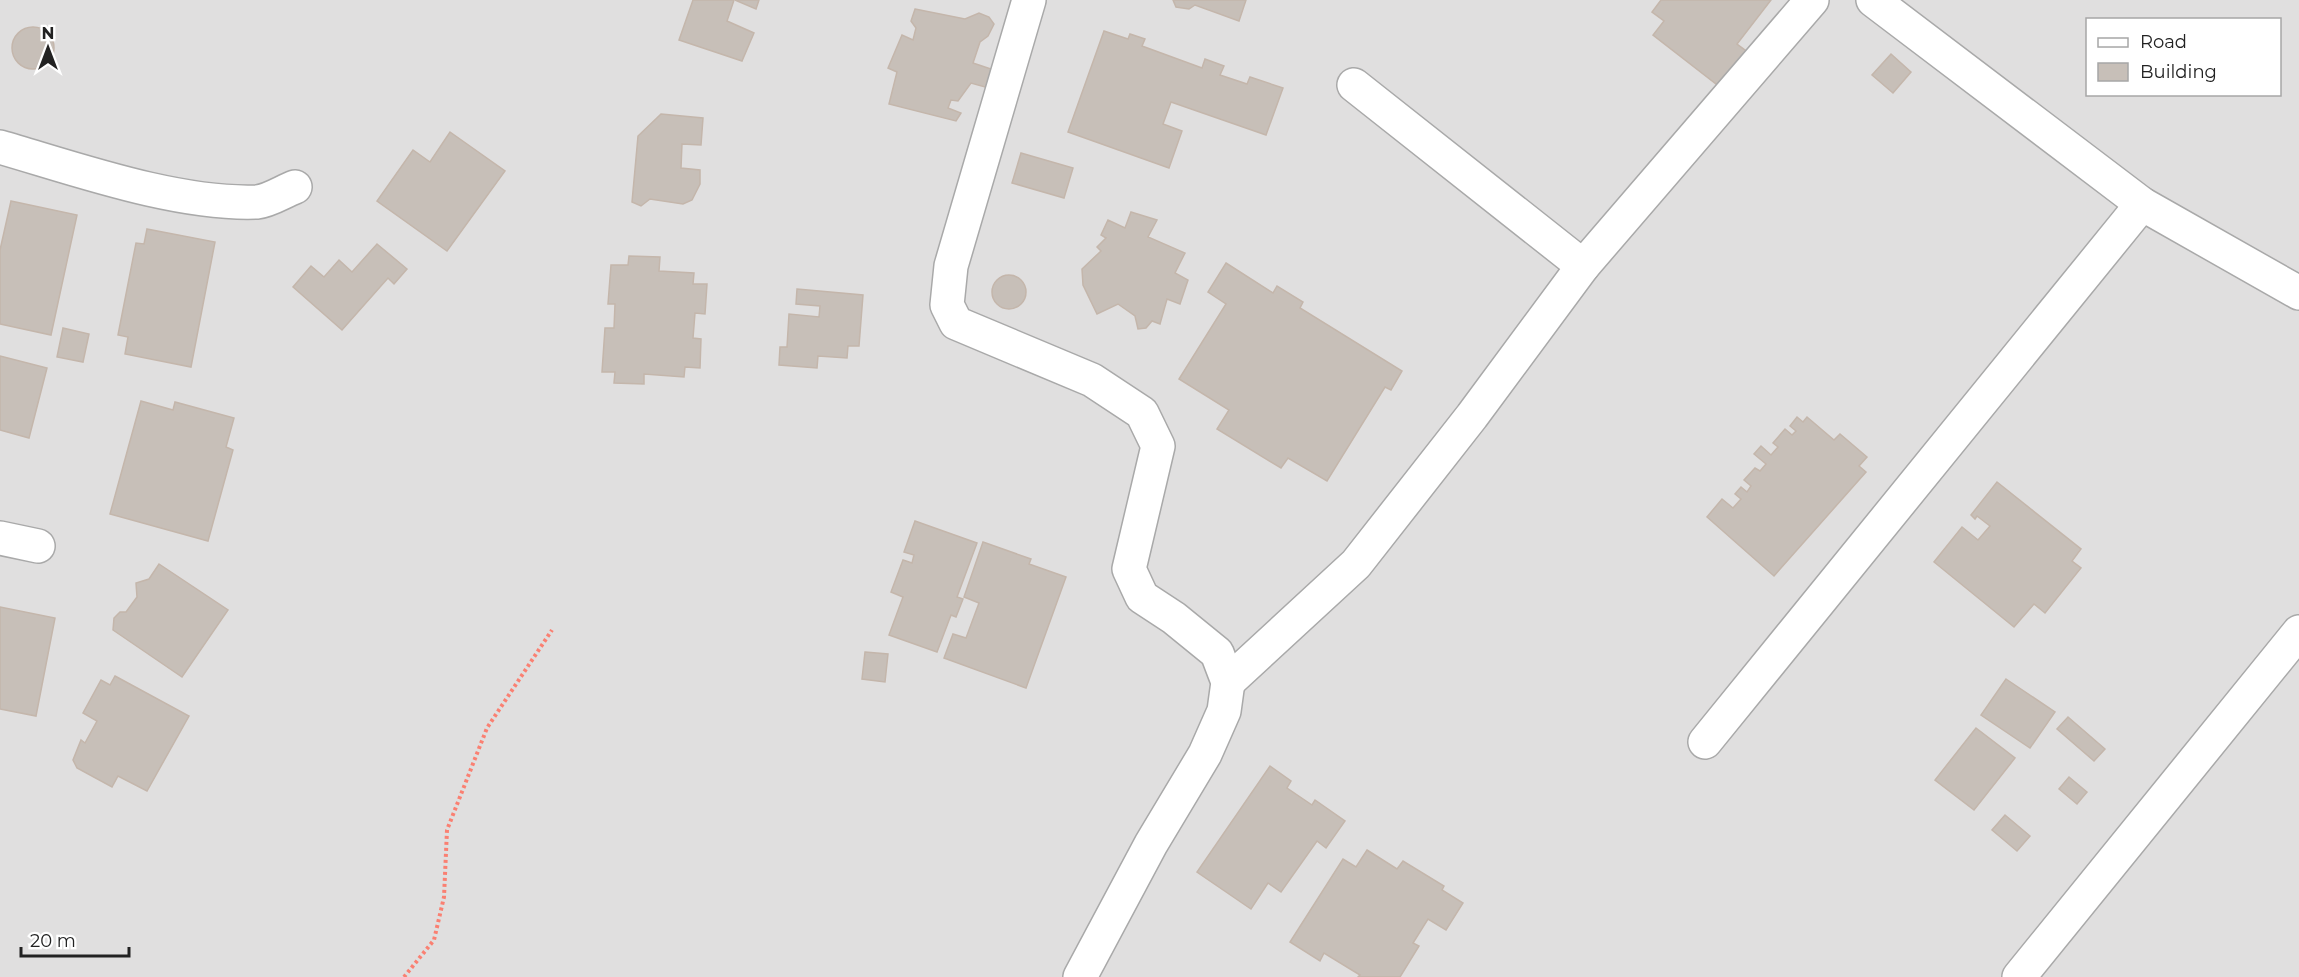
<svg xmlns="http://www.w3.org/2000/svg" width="2299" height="977" font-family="Montserrat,sans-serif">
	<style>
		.residential { fill: #e0dfdf; fill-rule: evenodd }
		.building { fill: #c7bfb8; stroke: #c4b6ab; stroke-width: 1.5 }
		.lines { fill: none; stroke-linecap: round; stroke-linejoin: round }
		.minor-casing { stroke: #a9a9a9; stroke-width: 36 }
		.path { stroke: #fa8072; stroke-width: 4; stroke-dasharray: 3 3; stroke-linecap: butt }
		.minor { stroke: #fff; stroke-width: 33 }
	</style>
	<rect width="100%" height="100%" fill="#f2efe9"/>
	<path class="residential" d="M 0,0 L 2299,0 L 2299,977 L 0,977 ZM 2088,20 L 2280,20 L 2280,94 L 2088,94 Z"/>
	<g class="building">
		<polygon points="693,0 734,0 727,21 754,33 742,61 679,40"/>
		<polygon points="735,0 759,0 756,9"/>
		<polygon points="1173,0 1246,0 1239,21 1195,5 1189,9 1176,7"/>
		<polygon points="1661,0 1771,0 1737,44 1753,56 1725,91 1653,35 1664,21 1652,12"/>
		<polygon points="915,9 965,19 979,13 989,17 994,24 988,36 980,42 973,63 991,69 991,80 985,87 971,83 958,101 951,100 948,108 961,113 956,121 889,104 897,72 888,68 902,35 913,40 916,28 911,21"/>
		<circle cx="33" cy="48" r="21"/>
		<polygon points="1104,31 1128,39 1130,34 1145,39 1142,46 1202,68 1205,59 1224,66 1220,75 1247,84 1250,77 1283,88 1266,135 1171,102 1163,124 1182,131 1169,168 1068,132"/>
		<polygon points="1891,54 1911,72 1893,93 1872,75"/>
		<polygon points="661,114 703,118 701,145 682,144 681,168 700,170 700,184 692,200 683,204 650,199 641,206 632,202 638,136"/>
		<polygon points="450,132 505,171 447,251 377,201 413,150 430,162"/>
		<polygon points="1021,153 1073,168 1064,198 1012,183"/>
		<polygon points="11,201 77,215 51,335 0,324 0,250"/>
		<polygon points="1131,212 1157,220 1148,237 1185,253 1175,273 1188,280 1180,304 1167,299 1160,324 1152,321 1146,328 1138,329 1135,316 1118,304 1097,314 1083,285 1082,269 1101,251 1097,247 1106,238 1101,235 1108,220 1125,228"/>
		<polygon points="147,229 215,242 191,367 125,354 128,337 118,335 136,243 144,244"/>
		<polygon points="377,244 407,269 394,284 388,278 342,330 293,287 311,266 324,277 339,260 352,272"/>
		<polygon points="629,256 660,257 659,271 694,273 693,284 707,284 705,314 695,313 693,338 701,339 700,368 685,367 684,377 644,374 644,384 614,383 615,372 602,372 605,328 614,328 615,304 608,304 611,265 628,265"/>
		<polygon points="1226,263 1273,293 1277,286 1303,302 1300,308 1402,371 1391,390 1385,387 1327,481 1288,458 1281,468 1217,429 1229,410 1179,379 1226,304 1208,292"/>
		<circle cx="1009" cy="292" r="17"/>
		<polygon points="797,289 863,295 859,346 848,346 847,358 818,356 817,368 779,365 780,347 787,347 789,314 819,317 820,306 796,304"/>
		<polygon points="63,328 89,334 83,362 57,357"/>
		<polygon points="0,356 47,368 29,438 0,430"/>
		<polygon points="141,401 173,410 175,402 234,418 226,447 233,450 208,541 110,514"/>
		<polygon points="1797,417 1803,422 1807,417 1834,440 1840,434 1867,457 1859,466 1866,472 1774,576 1707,517 1722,499 1733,508 1741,499 1735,494 1741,487 1747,492 1751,486 1744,480 1755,468 1760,471 1766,464 1754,454 1761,446 1771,455 1778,447 1773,443 1785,429 1792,435 1796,431 1790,426"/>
		<polygon points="1997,482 2081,549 2072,561 2081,568 2045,613 2034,604 2014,627 1934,562 1962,527 1978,540 1990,526 1977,516 1975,519 1971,515"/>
		<polygon points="915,521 977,543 957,597 963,599 956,617 951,615 937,652 889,635 903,597 891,592 903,560 912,563 914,555 904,552"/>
		<polygon points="983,542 1031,559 1029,564 1066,577 1026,688 944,658 953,634 966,638 979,603 964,597"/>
		<polygon points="159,564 228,610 182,677 113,630 114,618 120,612 126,612 137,597 136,583 149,579"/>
		<polygon points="0,607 55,618 36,716 0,709"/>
		<polygon points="865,652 888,654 885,682 862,679"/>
		<polygon points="115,676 189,716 147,791 118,776 112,787 77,768 73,760 81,740 85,743 97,721 83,713 101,680 110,685"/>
		<polygon points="2006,679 2055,712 2030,748 1981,715"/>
		<polygon points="2068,717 2105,749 2094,761 2057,729"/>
		<polygon points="1976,728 2015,758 1974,810 1935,780"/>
		<polygon points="1270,766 1291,781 1287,788 1312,805 1315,800 1345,821 1326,848 1317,841 1281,892 1268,883 1251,909 1197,872"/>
		<polygon points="2069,777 2087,792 2077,804 2059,789"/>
		<polygon points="2005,815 2030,836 2017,851 1992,830"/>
		<polygon points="1367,850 1397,869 1403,861 1444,886 1442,890 1463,903 1446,930 1428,919 1413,943 1419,946 1400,977 1358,977 1360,975 1324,953 1320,961 1290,942 1343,859 1356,867"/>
	</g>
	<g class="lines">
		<g class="minor-casing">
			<g id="minor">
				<polyline points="1029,0 951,266 947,305 956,323 1092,380 1142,413 1158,446 1129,569 1142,597 1174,618 1217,653 1228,682 1224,711 1205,754 1151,844 1080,977"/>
				<polyline points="1873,0 2142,204 2299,293"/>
				<polyline points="1354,85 1583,266"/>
				<path d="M 0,147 C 76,169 177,205 257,202 C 269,201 284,191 295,187"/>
				<polyline points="0,538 38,546"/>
				<polyline points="1228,682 1356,564 1472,416 1583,266 1812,0"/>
				<polyline points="1705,742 2142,204"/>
				<polyline points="2019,977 2299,632"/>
			</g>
		</g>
		<polyline class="path" points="404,977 434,940 444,897 447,830 487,728 552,630"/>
		<use href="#minor" class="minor"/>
	</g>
	<rect x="2086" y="18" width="195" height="78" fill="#ffffff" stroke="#a7a7a7" stroke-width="1.5"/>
	<rect x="2098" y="38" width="30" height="9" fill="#ffffff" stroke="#a7a7a7" stroke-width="1.5"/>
	<text x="2140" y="48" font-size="18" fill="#222222">Road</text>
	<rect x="2098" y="63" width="30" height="18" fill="#c7bfb8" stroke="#a7a7a7" stroke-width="1.5"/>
	<text x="2140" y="78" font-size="18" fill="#222222">Building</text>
	<g transform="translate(48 48)" stroke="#ffffff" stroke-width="4.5" paint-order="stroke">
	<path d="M0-4.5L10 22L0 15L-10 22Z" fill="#222222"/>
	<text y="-9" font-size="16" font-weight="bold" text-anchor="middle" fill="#222222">N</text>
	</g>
	<path d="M21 947v9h108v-9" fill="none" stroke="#222222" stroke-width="3"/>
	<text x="30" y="947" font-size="18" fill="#222222" stroke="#ffffff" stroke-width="4.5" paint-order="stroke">20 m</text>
</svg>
